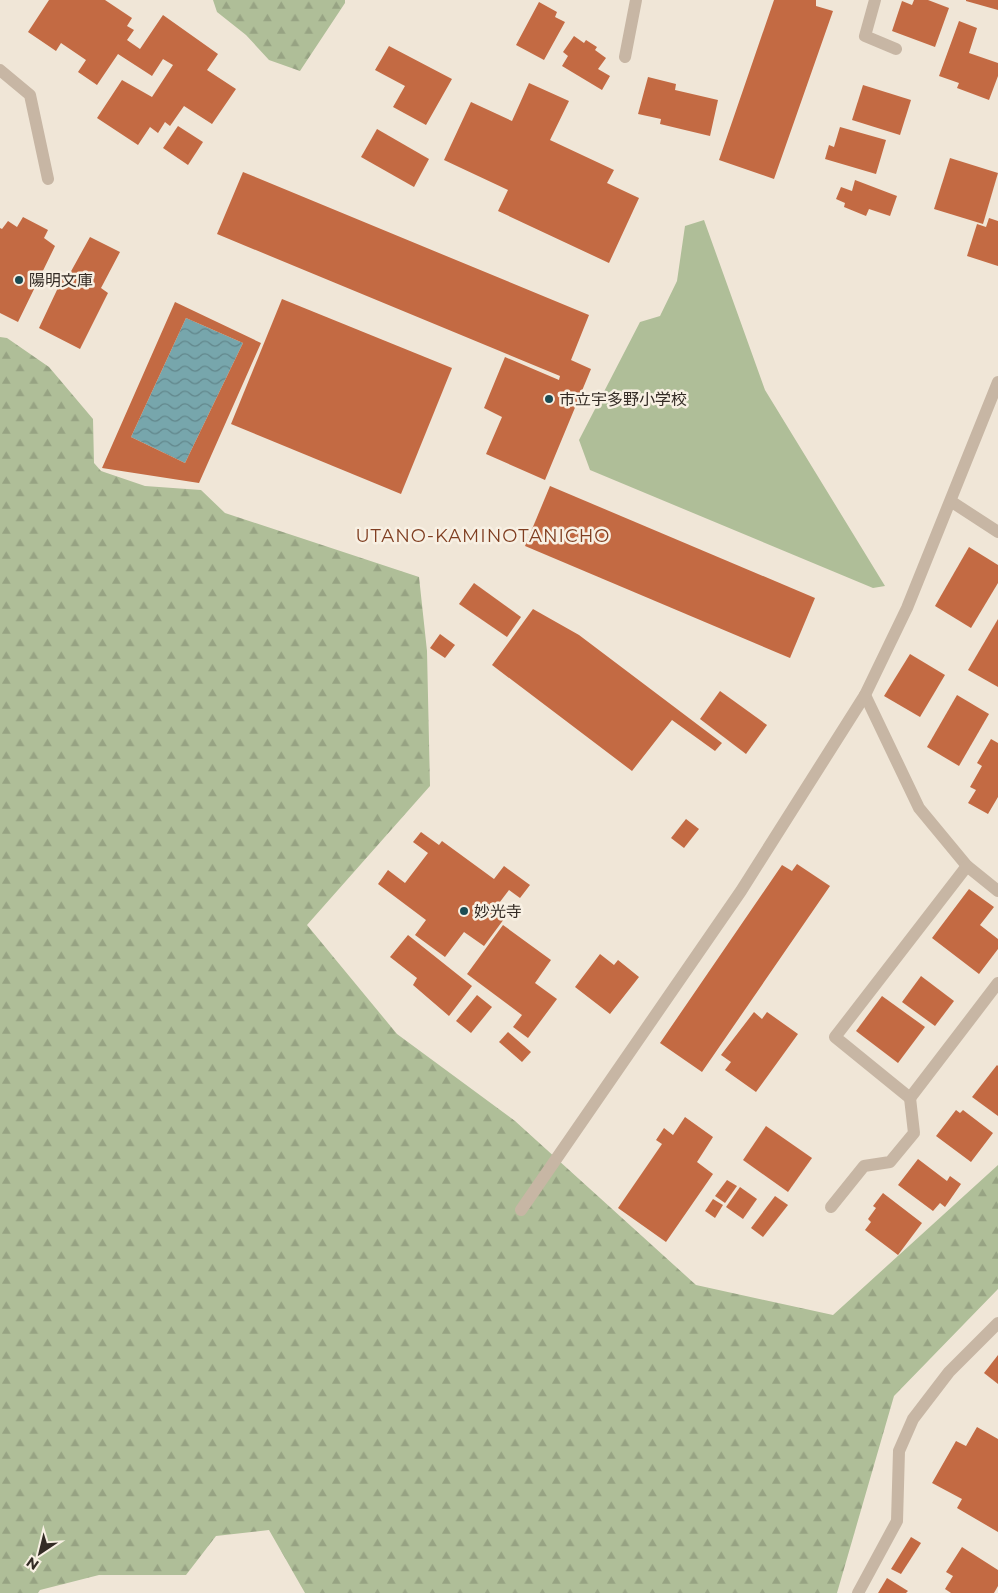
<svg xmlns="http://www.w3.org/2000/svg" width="998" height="1593" font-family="Montserrat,'Noto Sans JP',sans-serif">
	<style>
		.forest { fill: url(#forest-firs) }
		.park { fill: #afbe98 }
		.water { fill: url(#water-waves) }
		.building { fill: #c36a43; fill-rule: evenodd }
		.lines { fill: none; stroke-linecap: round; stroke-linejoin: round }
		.lane { stroke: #c7b6a4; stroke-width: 12 }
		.street { stroke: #c7b6a4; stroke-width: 12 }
		.poi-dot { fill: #1c4c53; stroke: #f8f0e3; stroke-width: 2 }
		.labels { text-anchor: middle; stroke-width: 5; stroke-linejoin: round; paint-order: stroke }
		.poi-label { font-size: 16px; fill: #332b25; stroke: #f8f0e3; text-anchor: start }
		.neighbourhood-label { font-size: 18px; letter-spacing: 1px; fill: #7f3e21; stroke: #f8f0e3 }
	</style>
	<defs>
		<pattern id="forest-firs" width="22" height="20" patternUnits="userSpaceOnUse" patternTransform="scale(1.25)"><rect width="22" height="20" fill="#afbe98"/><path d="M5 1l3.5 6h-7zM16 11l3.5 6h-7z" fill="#97a383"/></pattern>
		<pattern id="water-waves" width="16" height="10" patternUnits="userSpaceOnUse" patternTransform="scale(1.25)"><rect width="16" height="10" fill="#77a6ac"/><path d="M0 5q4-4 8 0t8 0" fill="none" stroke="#62878c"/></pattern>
	</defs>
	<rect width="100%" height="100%" fill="#f0e6d7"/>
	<g class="forest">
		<polygon points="213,0 345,0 345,3 300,71 269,60 246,35 217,12"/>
		<polygon points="0,337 7,338 49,367 93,419 94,463 101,471 145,486 201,490 225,513 419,577 427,651 430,786 307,925 397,1034 515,1121 696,1285 833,1315 998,1165 998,1289 894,1396 837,1593 305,1593 269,1530 216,1536 186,1575 99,1575 40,1590 38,1593 0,1593"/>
	</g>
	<polygon class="park" points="704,220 765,390 885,586 873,588 590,470 579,440 640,322 660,316 677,281 685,226"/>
	<polygon class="water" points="186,318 243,343 185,463 131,437"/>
	<g class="building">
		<polygon points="49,0 105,0 132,18 127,26 134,30 127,40 140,49 163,15 218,54 207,70 236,89 212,124 184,106 170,126 165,122 158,133 150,127 138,145 97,118 122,80 152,97 173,65 163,59 152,76 118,54 97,85 78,72 86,60 61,43 56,51 28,32"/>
		<polygon points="774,0 816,0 816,6 833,11 774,179 719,160"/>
		<polygon points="914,0 928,0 949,8 935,47 892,31 902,1 912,5"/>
		<polygon points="998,0 998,10 966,1 966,0"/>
		<polygon points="539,2 557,12 555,17 565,22 544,60 516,45"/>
		<polygon points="959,21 977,28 969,53 998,63 998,76 989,100 957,88 959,83 939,76"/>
		<polygon points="574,36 584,43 586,40 597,47 595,50 606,58 598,69 610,76 602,90 562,66 568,56 563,52"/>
		<polygon points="389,46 452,79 426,125 393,107 405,86 375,70"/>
		<polygon points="648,77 676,84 675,90 718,100 710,136 660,124 661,119 638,114"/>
		<polygon points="529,83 569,101 550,140 614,170 607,183 639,198 609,263 498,211 508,190 444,160 471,102 512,121"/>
		<polygon points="863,85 911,100 900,135 852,120"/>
		<polygon points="178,126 203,142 188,165 163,148"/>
		<polygon points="840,127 886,140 876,174 825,159 829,145 834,147"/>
		<polygon points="377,129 429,159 414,187 361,157"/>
		<polygon points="950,158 998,173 983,224 934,209"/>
		<polygon points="243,172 589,315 571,360 591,369 545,480 486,454 502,417 484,408 505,357 559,380 560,376 217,234"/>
		<polygon points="855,180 897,196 890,216 869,209 866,216 844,207 845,203 836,199 841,187 852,191"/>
		<polygon points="23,217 48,230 44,238 55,246 18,322 0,313 0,228 2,229 8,221 17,227"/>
		<polygon points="989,218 998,221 998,266 967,256 977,224 986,227"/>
		<polygon points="90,237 120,252 101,288 108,293 80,349 39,328 65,273 69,275"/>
		<polygon points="282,299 452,368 401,494 231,424"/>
		<path d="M 175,302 L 261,343 L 199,483 L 102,468 ZM 186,318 L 243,343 L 185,463 L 131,437 Z"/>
		<polygon points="550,486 815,598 790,658 525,546"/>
		<polygon points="969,547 998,565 998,583 971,628 935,606"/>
		<polygon points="474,583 521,617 507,637 459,604"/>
		<polygon points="533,609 579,635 722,743 715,751 672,720 632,771 492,665"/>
		<polygon points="998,619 998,687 968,670"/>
		<polygon points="440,634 455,645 445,658 430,648"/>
		<polygon points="910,654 945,675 920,717 884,696"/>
		<polygon points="720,691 767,725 746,754 700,719"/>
		<polygon points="957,695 989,714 959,766 927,747"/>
		<polygon points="991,739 998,743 998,797 988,814 968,803 976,790 970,787 982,766 977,763"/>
		<polygon points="686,819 699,829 684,848 671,838"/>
		<polygon points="421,832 439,845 442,841 494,879 504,866 530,885 520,898 509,890 493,911 504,919 484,946 464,932 445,957 415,935 426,920 378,884 388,870 405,883 428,853 413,842"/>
		<polygon points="797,864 830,886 702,1072 660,1043 782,865 792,871"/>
		<polygon points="969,889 994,907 980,925 998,939 998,949 979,974 932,938"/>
		<polygon points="503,925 551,960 535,983 557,999 528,1038 513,1027 522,1015 467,974"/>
		<polygon points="408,935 472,986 449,1016 413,985 417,978 390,957"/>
		<polygon points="600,954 614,965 618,960 639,977 610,1014 575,987"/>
		<polygon points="921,976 954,1001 935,1026 902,1002"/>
		<polygon points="477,995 492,1007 471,1033 456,1021"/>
		<polygon points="882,996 925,1027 898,1063 856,1031"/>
		<polygon points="754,1012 762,1019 767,1012 798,1034 756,1092 725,1070 731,1062 721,1055"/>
		<polygon points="508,1032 531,1052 522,1062 499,1042"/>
		<polygon points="997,1065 998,1066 998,1116 972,1097"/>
		<polygon points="956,1110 960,1113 963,1110 993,1133 971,1162 936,1136"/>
		<polygon points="685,1117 713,1137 697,1162 713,1174 666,1242 618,1208 662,1144 656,1140 664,1128 673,1135"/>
		<polygon points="766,1126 812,1158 788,1192 743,1160"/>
		<polygon points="918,1159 947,1181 950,1176 961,1184 945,1207 940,1203 933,1211 898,1185"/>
		<polygon points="727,1180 737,1186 725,1203 715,1196"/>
		<polygon points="740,1187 757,1199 743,1219 726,1207"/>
		<polygon points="883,1193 922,1223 898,1255 865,1230 871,1222 868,1219 876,1208 873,1206"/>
		<polygon points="775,1196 788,1205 763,1237 751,1228"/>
		<polygon points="713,1199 723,1205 715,1218 705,1211"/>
		<polygon points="998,1355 998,1384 984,1373"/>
		<polygon points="977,1427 998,1439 998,1532 957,1508 962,1499 932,1483 956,1441 966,1446"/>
		<polygon points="911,1537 921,1543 901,1574 891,1569"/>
		<polygon points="962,1547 998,1570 998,1586 994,1593 951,1593 945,1589 953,1576 946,1572"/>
		<polygon points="887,1578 908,1591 906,1593 878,1593"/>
	</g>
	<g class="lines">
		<g class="lane">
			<polyline points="0,70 30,95 48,179"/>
			<polyline points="858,1593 897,1521 899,1451 913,1419 949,1372 998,1323"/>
		</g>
		<g class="street">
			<polyline points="875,0 865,36 896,49"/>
			<polyline points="625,57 636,0"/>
			<polyline points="952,502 998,532"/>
			<polyline points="865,695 919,808 967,866 998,891"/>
			<polyline points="967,866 835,1037 910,1098 998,983"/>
			<polyline points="831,1207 864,1166 890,1162 914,1133 910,1098"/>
			<polyline points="521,1210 741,891 865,695 907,608 998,382"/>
		</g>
	</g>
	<g class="poi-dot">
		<circle cx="19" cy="280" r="5"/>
		<circle cx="549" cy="399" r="5"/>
		<circle cx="464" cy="911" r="5"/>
	</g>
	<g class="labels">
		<g class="poi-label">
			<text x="29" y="286">陽明文庫</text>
			<text x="559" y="405">市立宇多野小学校</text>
			<text x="474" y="917">妙光寺</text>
		</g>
		<g class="neighbourhood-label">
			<text x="483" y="542">UTANO-KAMINOTANICHO</text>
		</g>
	</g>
	<g transform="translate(40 1553) rotate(215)" stroke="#f8f0e3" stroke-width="4" paint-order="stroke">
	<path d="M0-4L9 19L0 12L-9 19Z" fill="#332b25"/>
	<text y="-8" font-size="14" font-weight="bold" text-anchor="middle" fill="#332b25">N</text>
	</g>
</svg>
